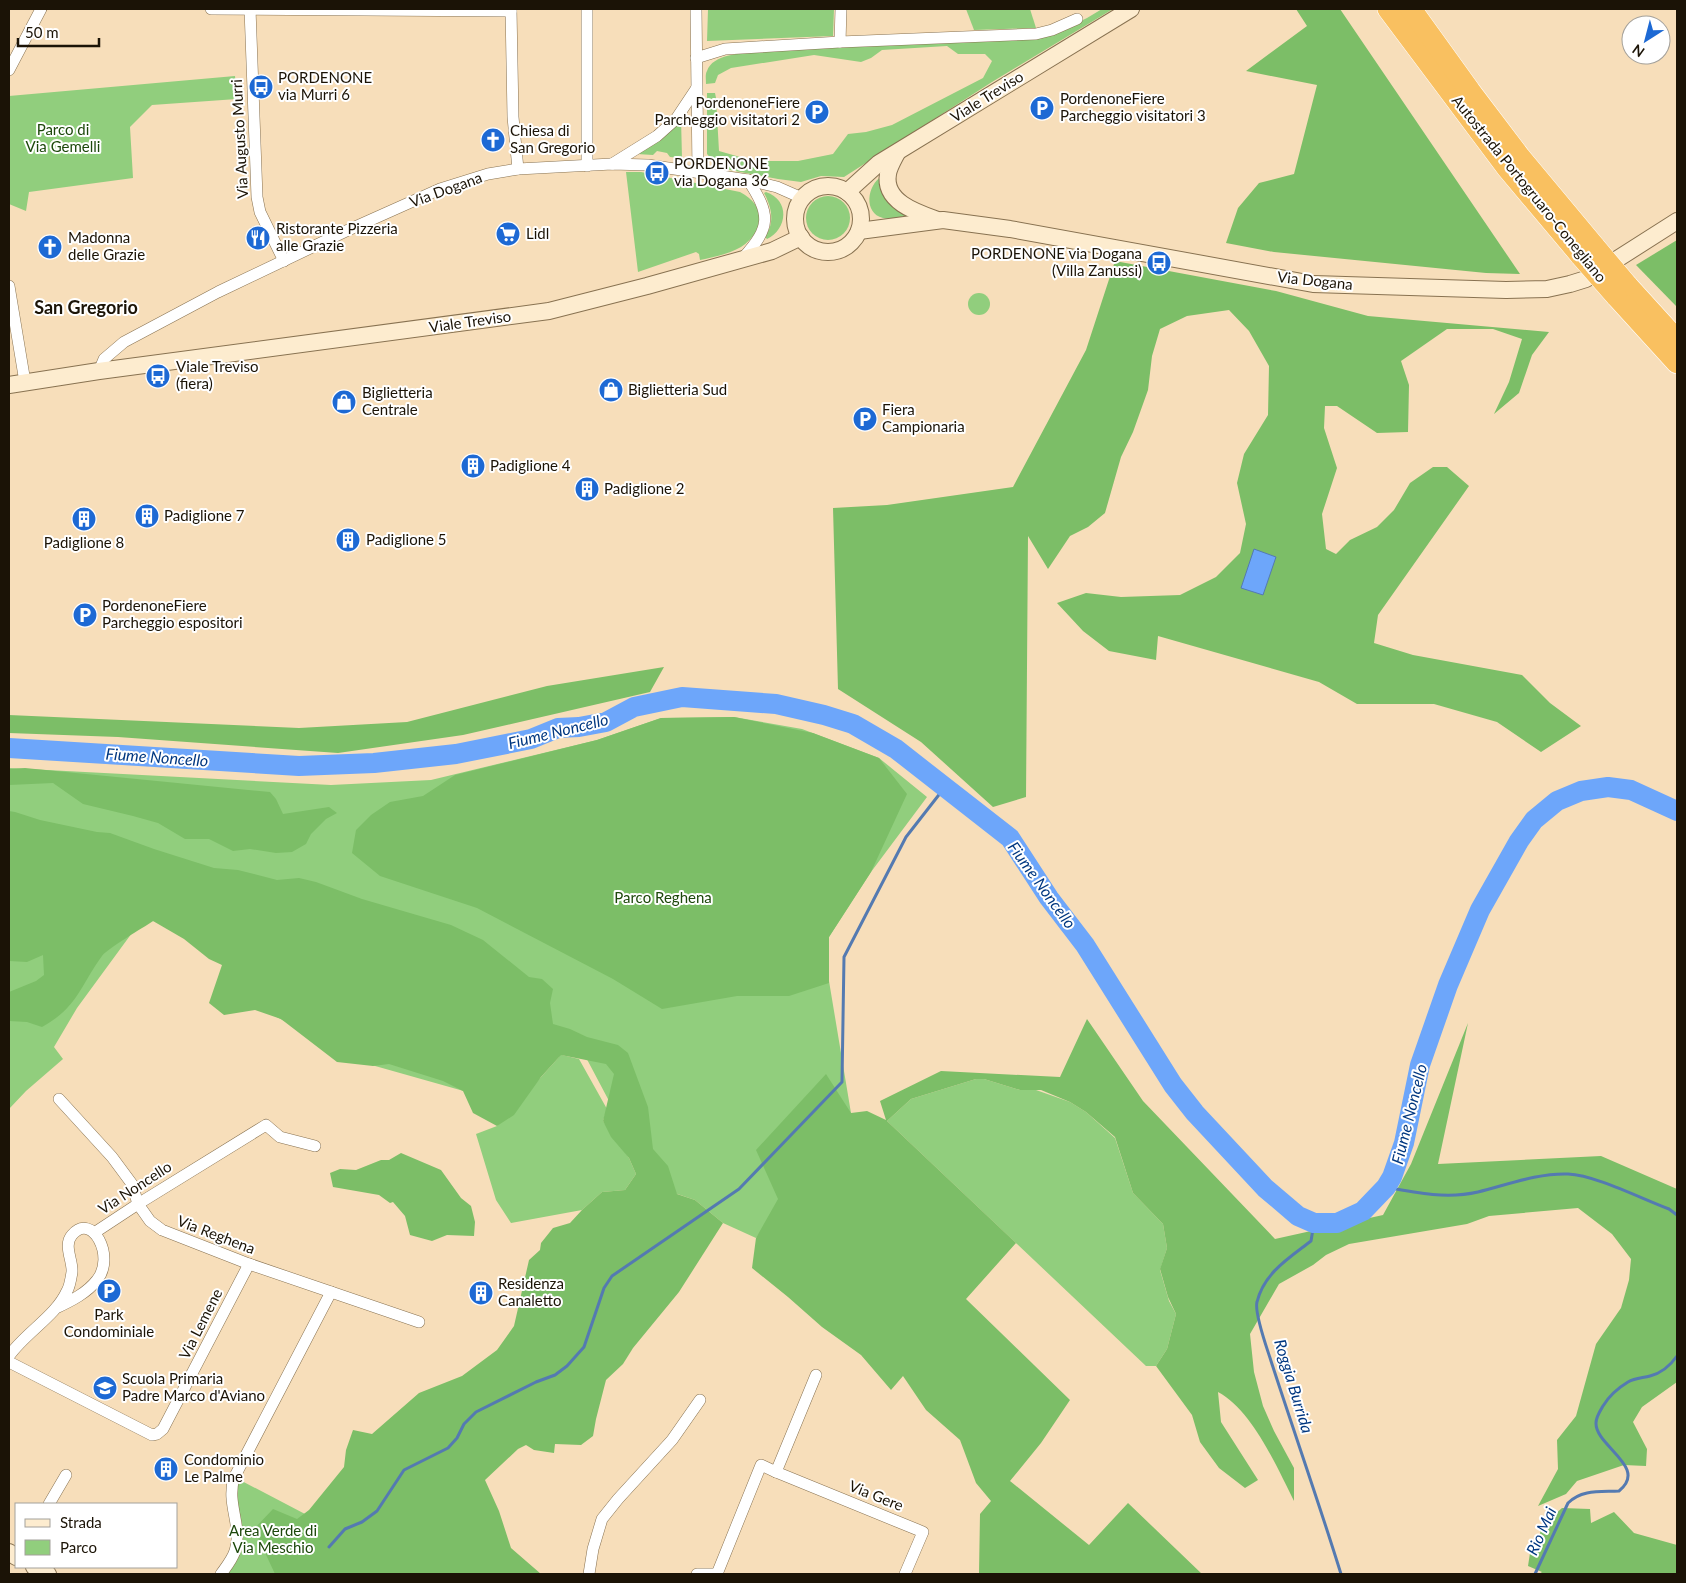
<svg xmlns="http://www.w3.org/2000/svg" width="1686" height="1583" font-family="Lato,sans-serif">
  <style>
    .green { fill: #91ce7d }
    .forest { fill: #7cbe67 }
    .water { fill: #6da6fa; stroke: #547ab1 }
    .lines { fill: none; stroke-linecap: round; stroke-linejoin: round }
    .stream { stroke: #547ab1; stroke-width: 3 }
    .river { stroke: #6da6fa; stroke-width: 20 }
    .street-casing { stroke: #887251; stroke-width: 12 }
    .secondary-casing { stroke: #887251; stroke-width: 18 }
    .highway-casing { stroke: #fff; stroke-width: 22 }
    .street { stroke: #fff; stroke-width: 11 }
    .secondary { stroke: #fdeccf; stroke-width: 16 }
    .highway { stroke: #f9c060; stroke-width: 21 }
    .highway-bridge-casing { stroke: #fff; stroke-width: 22; stroke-linecap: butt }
    .highway-bridge { stroke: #f9c060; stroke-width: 21 }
    .labels { text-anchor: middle; stroke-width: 4; stroke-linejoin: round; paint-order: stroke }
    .poi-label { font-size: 15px; fill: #1b1306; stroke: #fff; text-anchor: start }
    .street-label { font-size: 15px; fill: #1b1306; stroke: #fff }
    .park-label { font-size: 15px; fill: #1d480b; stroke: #fff }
    .water-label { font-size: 16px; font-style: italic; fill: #003780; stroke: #fff }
    .quarter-label { font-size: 18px; font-weight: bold; fill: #1b1306; stroke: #fff }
  </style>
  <rect width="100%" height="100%" fill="#f7deba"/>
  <g class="green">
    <path d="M 708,9 L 834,9 L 833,36 L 707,41 Z"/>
    <path d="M 966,9 L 1030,9 L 1036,28 L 974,30 Z"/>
    <path d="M 1102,9 L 1113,9 L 992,82 L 844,177 L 821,176 L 801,182 L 778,179 L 730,170 L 717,165 L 707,154 L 707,93 L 715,93 L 716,98 L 719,151 L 754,161 L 798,161 L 833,154 L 848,134 L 866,132 L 892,125 L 983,78 L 992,61 L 985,54 L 958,54 L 947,46 L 882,50 L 871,58 L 861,62 L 814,55 L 731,68 L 718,75 L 715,83 L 706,84 C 706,80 705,74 707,71 C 713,54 740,54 755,51 L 1058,32 L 1087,18 Z"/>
    <path d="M 235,76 L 237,99 L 152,105 L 130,127 L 133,178 L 29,192 L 26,211 L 9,204 L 9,96 Z"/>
    <path d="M 681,118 L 682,158 L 670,157 L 667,153 L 657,151 L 653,155 L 637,154 Z"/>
    <path d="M 626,172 L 641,172 L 740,192 C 767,206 765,231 741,247 C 729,254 714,257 700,260 L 699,254 L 696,252 L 638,272 Z"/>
    <path d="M 882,176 L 907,216 C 899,217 890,220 883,218 C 863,213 867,185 882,176 Z"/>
    <path d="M 766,192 C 790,200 788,229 767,239 L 765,237 C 775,223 772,208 764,193 Z"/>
    <circle cx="828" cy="218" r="22"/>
    <circle cx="979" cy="304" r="11"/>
    <path d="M 734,717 L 802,729 L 879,758 L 927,797 L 871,872 L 829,937 L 828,975 L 851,1113 L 756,1238 L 723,1223 L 695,1200 L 654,1186 L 581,1048 L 562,1055 L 579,1059 L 607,1109 L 603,1121 L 629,1158 L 636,1174 L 625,1190 L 602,1192 L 582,1210 L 511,1223 L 496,1200 L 476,1134 L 497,1126 L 560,1056 L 499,1101 L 361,1062 L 273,1015 L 227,969 L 170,920 L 140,922 L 77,1008 L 54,1047 L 63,1059 L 26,1091 L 9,1109 L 9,768 L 331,785 L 431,780 L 597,740 L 661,718 Z"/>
    <path d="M 976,1079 L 984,1079 L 1020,1090 L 1036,1090 L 1070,1102 L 1086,1112 L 1115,1138 L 1133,1193 L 1163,1224 L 1167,1248 L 1160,1270 L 1169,1301 L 1176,1314 L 1167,1349 L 1156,1366 L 1146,1366 L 887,1121 L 911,1099 Z"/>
    <path d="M 238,1479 L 305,1514 L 304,1574 L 227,1574 L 243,1549 L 243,1532 L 235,1491 Z"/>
  </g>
  <g class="forest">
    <path d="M 1296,9 L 1340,9 L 1520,274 L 1486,273 L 1274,252 L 1226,243 L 1238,208 L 1259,183 L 1294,174 L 1317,85 L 1246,71 L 1307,26 Z"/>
    <path d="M 1677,240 L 1677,307 L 1636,265 Z"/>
    <path d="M 1115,261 L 1276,291 L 1368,316 L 1549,332 L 1532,355 L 1519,393 L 1494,414 L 1509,382 L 1522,339 L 1493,329 L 1447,329 L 1401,361 L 1409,385 L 1408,432 L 1377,433 L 1337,406 L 1325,406 L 1324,428 L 1337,468 L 1322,514 L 1326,549 L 1336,554 L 1350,540 L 1377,527 L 1394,510 L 1410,483 L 1433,467 L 1447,467 L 1469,486 L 1378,615 L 1374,643 L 1413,655 L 1522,675 L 1550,703 L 1581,726 L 1541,752 L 1497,722 L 1434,704 L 1357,704 L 1319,682 L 1158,636 L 1156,660 L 1109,651 L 1083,631 L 1057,603 L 1086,593 L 1121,597 L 1180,595 L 1216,577 L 1240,553 L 1246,524 L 1237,483 L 1244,454 L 1268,415 L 1269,366 L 1249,331 L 1229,310 L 1187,316 L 1160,329 L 1152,356 L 1148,390 L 1133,432 L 1121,457 L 1105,513 L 1088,527 L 1070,536 L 1048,569 L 1028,536 L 1026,797 L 993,807 L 921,742 L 838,689 L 833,508 L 887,505 L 1013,487 L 1086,350 Z"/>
    <path d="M 664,667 L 650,692 L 463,735 L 338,753 L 118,737 L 9,733 L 9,715 L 299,728 L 407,722 L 547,686 Z"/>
    <path d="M 734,717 L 813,733 L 879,758 L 907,794 L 871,872 L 829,937 L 829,983 L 789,996 L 737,996 L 662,1009 L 613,979 L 477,908 L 380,876 L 352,853 L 356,830 L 371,815 L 390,802 L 423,796 L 455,775 L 597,740 L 661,718 Z"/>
    <path d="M 25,768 L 270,792 L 276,799 L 283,814 L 329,807 L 337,813 L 326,819 L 311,834 L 306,844 L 292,852 L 276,853 L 250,849 L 233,851 L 209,839 L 185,839 L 158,823 L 133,816 L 83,804 L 53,783 L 9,785 L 9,769 Z"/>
    <path d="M 9,811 L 15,812 L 40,820 L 97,832 L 110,833 L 154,849 L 214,868 L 238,870 L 277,880 L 299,878 L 316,882 L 362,899 L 451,925 L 483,940 L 529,977 L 542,979 L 553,989 L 550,1003 L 553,1024 L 570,1029 L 587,1037 L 618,1045 L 628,1053 L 648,1107 L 653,1149 L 668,1166 L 677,1194 L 695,1200 L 723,1223 L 679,1292 L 633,1348 L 623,1364 L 606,1380 L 596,1419 L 593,1436 L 581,1445 L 555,1444 L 554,1453 L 534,1450 L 526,1445 L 518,1449 L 485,1480 L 499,1511 L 511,1548 L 541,1574 L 275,1574 L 254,1529 L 273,1509 L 297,1519 L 309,1510 L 344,1467 L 346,1450 L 353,1430 L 372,1434 L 419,1393 L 462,1376 L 497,1350 L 514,1326 L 529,1260 L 540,1250 L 541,1243 L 553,1228 L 570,1223 L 582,1210 L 602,1192 L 625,1190 L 636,1174 L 629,1158 L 611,1137 L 603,1121 L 614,1074 L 606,1064 L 561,1055 L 541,1077 L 514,1115 L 497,1126 L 473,1113 L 463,1091 L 443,1081 L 389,1064 L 373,1066 L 337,1062 L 281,1019 L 255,1010 L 224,1015 L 209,1003 L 222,965 L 209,959 L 184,939 L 153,921 C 143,928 108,948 102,956 C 80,986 78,1007 42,1027 L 27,1022 L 9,1021 L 9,992 L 36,981 L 44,975 L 43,955 L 27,962 L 9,961 Z"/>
    <path d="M 1087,1019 L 1143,1101 L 1275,1239 L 1383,1215 L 1411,1164 L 1468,1023 L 1438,1164 L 1601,1156 L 1677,1189 L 1677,1382 L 1642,1407 L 1633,1422 L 1647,1449 L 1646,1466 L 1624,1465 L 1577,1481 L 1566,1494 L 1538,1506 L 1558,1469 L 1557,1440 L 1576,1416 L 1596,1344 L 1621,1308 L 1629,1280 L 1631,1259 L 1612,1234 L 1578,1208 L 1489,1216 L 1467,1224 L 1349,1244 L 1326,1255 L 1313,1265 L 1279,1284 L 1250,1334 L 1254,1372 L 1263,1406 L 1274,1431 L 1294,1468 L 1294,1501 C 1277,1467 1252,1410 1218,1392 L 1221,1422 L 1258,1480 L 1245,1488 L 1219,1468 L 1200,1442 L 1192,1415 L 1156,1366 L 1167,1349 L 1176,1314 L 1168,1297 L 1160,1269 L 1167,1248 L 1163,1224 L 1133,1193 L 1115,1137 L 1086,1112 L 1070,1102 L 1041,1090 L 1020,1090 L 984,1079 L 976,1079 L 911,1099 L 887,1121 L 1016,1243 L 966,1299 L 1070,1400 L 1041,1443 L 1010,1481 L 1089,1545 L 1128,1503 L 1202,1574 L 979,1574 L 980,1514 L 991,1501 L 976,1483 L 960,1440 L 926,1410 L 903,1376 L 891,1390 L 861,1355 L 822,1327 L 788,1297 L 752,1268 L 756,1238 L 778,1199 L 756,1150 L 826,1074 L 851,1113 L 867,1111 L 886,1120 L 880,1101 L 941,1071 L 1060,1077 Z"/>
    <path d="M 401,1153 L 441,1170 L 461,1198 L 471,1206 L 475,1222 L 474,1236 L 447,1235 L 432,1241 L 410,1235 L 405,1216 L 393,1202 L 390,1203 L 379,1195 L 333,1187 L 330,1173 L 340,1169 L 356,1170 L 381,1160 L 389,1160 Z"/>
    <path d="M 1562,1508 L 1590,1509 L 1591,1523 L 1614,1512 L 1634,1533 L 1677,1545 L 1677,1574 L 1539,1574 L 1542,1572 L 1528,1566 L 1530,1553 L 1540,1534 L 1541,1527 Z"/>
  </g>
  <path class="water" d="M 1254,549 L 1276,557 L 1263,595 L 1241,588 Z"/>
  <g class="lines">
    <g class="stream">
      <path d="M 1386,1187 C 1417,1193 1447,1199 1478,1192 C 1507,1185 1537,1173 1568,1174 C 1595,1175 1642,1199 1669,1209 L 1677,1215"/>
      <path d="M 1314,1223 L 1311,1241 C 1289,1258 1264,1273 1257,1302 C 1254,1313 1267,1348 1271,1361 C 1294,1432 1319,1503 1341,1574"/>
      <path d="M 329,1547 L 345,1529 L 362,1522 L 377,1511 L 404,1470 L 448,1448 L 457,1438 L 464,1424 L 476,1412 L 536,1382 L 555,1375 L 567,1366 L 584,1347 L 604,1288 L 612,1276 L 739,1189 L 842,1082 L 844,957 L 906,837 L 945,787"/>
      <path d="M 1535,1574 L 1568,1503 C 1582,1489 1601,1492 1619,1491 C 1649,1467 1595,1446 1596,1423 C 1596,1417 1600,1411 1603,1406 C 1609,1396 1618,1388 1628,1382 C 1635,1378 1643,1378 1650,1376 C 1662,1373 1670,1366 1677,1356"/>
    </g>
    <path class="river" d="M 9,748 L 299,766 L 374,763 L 456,754 L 531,739 L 558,728 L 579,727 L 606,722 L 634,707 L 682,697 L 776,704 L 824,715 L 853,724 L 896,749 L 1010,838 L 1049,898 L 1085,945 L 1173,1085 L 1195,1113 L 1265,1188 L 1298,1216 L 1314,1223 L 1337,1223 L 1363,1211 L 1386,1187 L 1392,1177 L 1404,1143 L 1420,1065 L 1448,985 L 1480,910 L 1519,841 L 1534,820 L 1557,801 L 1581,791 L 1608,787 L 1631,790 L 1677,811"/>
    <defs>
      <g id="street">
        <path d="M 211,9 L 511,11"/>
        <path d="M 250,9 L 257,197 L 260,212 L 284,261"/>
        <path d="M 511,9 L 513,117 L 518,169"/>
        <path d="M 696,9 L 698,172"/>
        <path d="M 840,42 L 841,9"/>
        <path d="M 696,58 L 725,49 L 840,42 L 1036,34 L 1052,30 L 1077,19"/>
        <path d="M 9,70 L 41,9"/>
        <path d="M 612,164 L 657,136 L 676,119 L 696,89"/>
        <path d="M 587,166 L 587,9"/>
        <path d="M 743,258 C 771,227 771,215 748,180"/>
        <path d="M 9,286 L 25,382"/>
        <path d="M 99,371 L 104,359 L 124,342 L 218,292 L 346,231 L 440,189 L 488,174 L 518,169 L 612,164 L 648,165 L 748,180 L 777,187 L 802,198"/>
        <path d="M 59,1099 L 112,1157 L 132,1184 L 138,1204 L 150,1221 L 162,1230 L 249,1264 L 419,1322"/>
        <path d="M 94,1233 L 138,1204 L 266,1125 L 280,1137 L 315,1146"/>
        <path d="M 9,1356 C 25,1333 56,1316 67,1291 C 70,1286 71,1278 72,1272 C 73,1261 63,1245 72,1235 C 92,1211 116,1257 97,1280 C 87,1293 71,1301 56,1308"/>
        <path d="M 9,1362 L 152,1435 L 157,1434 L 163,1429 L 249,1264"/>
        <path d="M 776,1472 L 923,1532 L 905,1574"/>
        <path d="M 49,1504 L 66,1475"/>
        <path d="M 221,1574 C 226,1567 232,1560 235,1551 C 243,1527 226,1504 234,1478 L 331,1292"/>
        <path d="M 589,1574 L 593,1549 L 602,1519 L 618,1499 L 672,1440 L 700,1400"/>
        <path d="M 697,1574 L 714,1574"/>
        <path d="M 717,1574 L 761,1465 L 776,1472 L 816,1375"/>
      </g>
      <g id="secondary">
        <path d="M 897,153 C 894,159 889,167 888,174 C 883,202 918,213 938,220"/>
        <circle cx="828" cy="219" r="33"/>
        <path d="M 847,192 L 879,163 L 1131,9"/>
        <path d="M 859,231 L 943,220 L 1010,229 L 1313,284 L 1506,290 L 1547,289 L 1570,284 L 1586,279 L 1677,221"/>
        <path d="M 9,385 L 99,371 L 549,311 L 647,286 L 772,251 L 801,237"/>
        <path d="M 9,1552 L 16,1557"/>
        <path d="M 34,1567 L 48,1574"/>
      </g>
      <g id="highway">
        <path d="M 1388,9 L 1507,168 L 1581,256"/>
        <path d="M 1411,9 L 1470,91 L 1520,157 L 1595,247"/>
        <path d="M 1627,285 L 1677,340"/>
        <path d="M 1616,296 L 1677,363"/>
      </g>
    </defs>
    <use href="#street" class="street-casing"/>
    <use href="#secondary" class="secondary-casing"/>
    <use href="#highway" class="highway-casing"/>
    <use href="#street" class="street"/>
    <use href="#secondary" class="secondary"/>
    <use href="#highway" class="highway"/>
    <defs>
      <g id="highway-bridge">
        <path d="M 1595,247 L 1627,285"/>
        <path d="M 1581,256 L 1616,296"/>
      </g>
    </defs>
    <use href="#highway-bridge" class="highway-bridge-casing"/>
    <use href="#highway-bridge" class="highway-bridge"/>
  </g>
  <defs>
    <symbol id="bus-disc" viewBox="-11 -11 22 22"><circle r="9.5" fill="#1d69d4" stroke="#fff"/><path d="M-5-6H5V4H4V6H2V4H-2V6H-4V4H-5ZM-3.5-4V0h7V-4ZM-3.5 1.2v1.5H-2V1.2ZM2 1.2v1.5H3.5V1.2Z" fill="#fff"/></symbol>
    <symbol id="parking-disc" viewBox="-11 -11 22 22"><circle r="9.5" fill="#1d69d4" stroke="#fff"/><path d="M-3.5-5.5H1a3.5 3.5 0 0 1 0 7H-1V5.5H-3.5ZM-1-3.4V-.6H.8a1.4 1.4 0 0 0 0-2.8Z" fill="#fff"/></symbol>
    <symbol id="church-disc" viewBox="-11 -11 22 22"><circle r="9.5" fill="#1d69d4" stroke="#fff"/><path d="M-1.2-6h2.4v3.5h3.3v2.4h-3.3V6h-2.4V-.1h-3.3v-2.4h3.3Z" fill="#fff"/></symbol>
    <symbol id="supermarket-disc" viewBox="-11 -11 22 22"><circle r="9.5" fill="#1d69d4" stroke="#fff"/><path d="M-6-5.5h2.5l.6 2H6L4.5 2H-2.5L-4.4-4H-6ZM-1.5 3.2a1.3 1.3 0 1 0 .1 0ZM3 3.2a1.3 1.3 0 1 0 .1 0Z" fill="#fff"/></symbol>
    <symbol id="restaurant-disc" viewBox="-11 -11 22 22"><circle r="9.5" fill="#1d69d4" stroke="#fff"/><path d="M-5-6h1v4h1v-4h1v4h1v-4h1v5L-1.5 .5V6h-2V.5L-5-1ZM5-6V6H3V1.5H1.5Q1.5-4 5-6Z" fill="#fff"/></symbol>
    <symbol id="shop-disc" viewBox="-11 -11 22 22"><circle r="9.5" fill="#1d69d4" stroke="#fff"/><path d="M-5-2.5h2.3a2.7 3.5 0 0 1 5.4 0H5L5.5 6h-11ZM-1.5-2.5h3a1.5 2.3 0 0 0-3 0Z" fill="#fff"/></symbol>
    <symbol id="building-disc" viewBox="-11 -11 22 22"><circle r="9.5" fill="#1d69d4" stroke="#fff"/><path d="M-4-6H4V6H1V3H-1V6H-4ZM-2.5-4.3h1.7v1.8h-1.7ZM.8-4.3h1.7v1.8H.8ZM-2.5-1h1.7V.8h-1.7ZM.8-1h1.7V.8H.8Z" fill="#fff"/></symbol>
    <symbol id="school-disc" viewBox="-11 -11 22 22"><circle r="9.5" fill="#1d69d4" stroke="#fff"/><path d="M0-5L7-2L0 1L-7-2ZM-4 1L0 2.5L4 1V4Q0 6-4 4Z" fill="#fff"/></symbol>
  </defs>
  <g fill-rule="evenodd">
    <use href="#bus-disc" x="247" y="73" width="28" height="28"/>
    <use href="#parking-disc" x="1028" y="94" width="28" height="28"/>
    <use href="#parking-disc" x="803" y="98" width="28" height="28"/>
    <use href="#church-disc" x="479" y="126" width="28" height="28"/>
    <use href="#bus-disc" x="643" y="159" width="28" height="28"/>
    <use href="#supermarket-disc" x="494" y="220" width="28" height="28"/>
    <use href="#restaurant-disc" x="244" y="224" width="28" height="28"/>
    <use href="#church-disc" x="36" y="233" width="28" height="28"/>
    <use href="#bus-disc" x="1145" y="249" width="28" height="28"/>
    <use href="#bus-disc" x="144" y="362" width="28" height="28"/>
    <use href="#shop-disc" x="597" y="376" width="28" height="28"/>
    <use href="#shop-disc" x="330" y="388" width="28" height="28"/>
    <use href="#parking-disc" x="851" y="405" width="28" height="28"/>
    <use href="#building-disc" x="459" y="452" width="28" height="28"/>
    <use href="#building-disc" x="573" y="475" width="28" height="28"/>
    <use href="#building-disc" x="133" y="502" width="28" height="28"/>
    <use href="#building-disc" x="70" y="505" width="28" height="28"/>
    <use href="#building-disc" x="334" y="526" width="28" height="28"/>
    <use href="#parking-disc" x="71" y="601" width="28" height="28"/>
    <use href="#parking-disc" x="95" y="1277" width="28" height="28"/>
    <use href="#building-disc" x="467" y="1279" width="28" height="28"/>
    <use href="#school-disc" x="91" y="1374" width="28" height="28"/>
    <use href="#building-disc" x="152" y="1455" width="28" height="28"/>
  </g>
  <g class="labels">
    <g class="poi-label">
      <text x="278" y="83">PORDENONE<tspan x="278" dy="17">via Murri 6</tspan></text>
      <text x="1060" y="104">PordenoneFiere<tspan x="1060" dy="17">Parcheggio visitatori 3</tspan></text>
      <text x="800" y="108" text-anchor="end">PordenoneFiere<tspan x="800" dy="17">Parcheggio visitatori 2</tspan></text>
      <text x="510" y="136">Chiesa di<tspan x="510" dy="17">San Gregorio</tspan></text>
      <text x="674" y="169">PORDENONE<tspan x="674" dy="17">via Dogana 36</tspan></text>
      <text x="276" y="234">Ristorante Pizzeria<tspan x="276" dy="17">alle Grazie</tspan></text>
      <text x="526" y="239">Lidl</text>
      <text x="68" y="243">Madonna<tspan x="68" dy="17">delle Grazie</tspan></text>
      <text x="1142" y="259" text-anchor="end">PORDENONE via Dogana<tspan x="1142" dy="17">(Villa Zanussi)</tspan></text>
      <text x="176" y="372">Viale Treviso<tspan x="176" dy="17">(fiera)</tspan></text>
      <text x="628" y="395">Biglietteria Sud</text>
      <text x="362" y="398">Biglietteria<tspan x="362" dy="17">Centrale</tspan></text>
      <text x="882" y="415">Fiera<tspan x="882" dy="17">Campionaria</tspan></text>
      <text x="490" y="471">Padiglione 4</text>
      <text x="604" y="494">Padiglione 2</text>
      <text x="164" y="521">Padiglione 7</text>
      <text x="366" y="545">Padiglione 5</text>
      <text x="84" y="548" text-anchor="middle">Padiglione 8</text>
      <text x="102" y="611">PordenoneFiere<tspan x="102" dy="17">Parcheggio espositori</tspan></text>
      <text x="498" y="1289">Residenza<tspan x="498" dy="17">Canaletto</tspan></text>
      <text x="109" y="1320" text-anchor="middle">Park<tspan x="109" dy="17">Condominiale</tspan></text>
      <text x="122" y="1384">Scuola Primaria<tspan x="122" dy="17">Padre Marco d'Aviano</tspan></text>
      <text x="184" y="1465">Condominio<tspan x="184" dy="17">Le Palme</tspan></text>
    </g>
    <g class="street-label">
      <text transform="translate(987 97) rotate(-32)" y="5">Viale Treviso</text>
      <text transform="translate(240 139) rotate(-93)" y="5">Via Augusto Murri</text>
      <text transform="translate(1529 189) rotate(51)" y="5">Autostrada Portogruaro-Conegliano</text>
      <text transform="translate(446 190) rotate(-20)" y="5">Via Dogana</text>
      <text transform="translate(1315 281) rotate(6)" y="5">Via Dogana</text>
      <text transform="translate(470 322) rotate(-8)" y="5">Viale Treviso</text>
      <text transform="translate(135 1188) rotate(-33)" y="5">Via Noncello</text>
      <text transform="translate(216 1235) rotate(21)" y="5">Via Reghena</text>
      <text transform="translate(201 1324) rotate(-63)" y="5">Via Lemene</text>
      <text transform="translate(876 1496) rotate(22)" y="5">Via Gere</text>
    </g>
    <g class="park-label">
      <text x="63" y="135">Parco di<tspan x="63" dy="17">Via Gemelli</tspan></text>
      <text x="663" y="903">Parco Reghena</text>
      <text x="273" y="1536">Area Verde di<tspan x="273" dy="17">Via Meschio</tspan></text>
    </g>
    <g class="water-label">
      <text transform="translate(558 731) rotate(-14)" y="6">Fiume Noncello</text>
      <text transform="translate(157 757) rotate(4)" y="6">Fiume Noncello</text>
      <text transform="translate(1042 885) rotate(54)" y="6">Fiume Noncello</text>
      <text transform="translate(1409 1114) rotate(-76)" y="6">Fiume Noncello</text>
      <text transform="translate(1294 1386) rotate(73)" y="6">Roggia Burrida</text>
      <text transform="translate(1541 1531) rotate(-66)" y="6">Rio Mai</text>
    </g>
    <g class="quarter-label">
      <text x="86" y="314">San Gregorio</text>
    </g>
  </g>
  <rect width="1686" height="1583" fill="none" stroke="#1b1306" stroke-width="20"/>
  <rect x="15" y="1503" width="162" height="65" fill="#ffffff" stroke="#a4a19b"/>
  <rect x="25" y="1519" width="25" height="8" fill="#fdeccf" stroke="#a4a19b"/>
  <text x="60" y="1528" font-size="15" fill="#1b1306">Strada</text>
  <rect x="25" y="1540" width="25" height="15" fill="#91ce7d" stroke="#a4a19b"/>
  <text x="60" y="1553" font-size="15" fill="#1b1306">Parco</text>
  <g transform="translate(1646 40) rotate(216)"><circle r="24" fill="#ffffff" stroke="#a4a19b"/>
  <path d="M0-4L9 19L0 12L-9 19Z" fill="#1d69d4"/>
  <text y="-8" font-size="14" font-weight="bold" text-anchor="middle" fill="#1b1306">N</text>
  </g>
  <path d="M18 38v8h81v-8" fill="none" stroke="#1b1306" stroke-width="2.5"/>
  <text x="25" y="38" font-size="15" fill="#1b1306" stroke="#ffffff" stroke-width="4" paint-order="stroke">50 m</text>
</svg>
